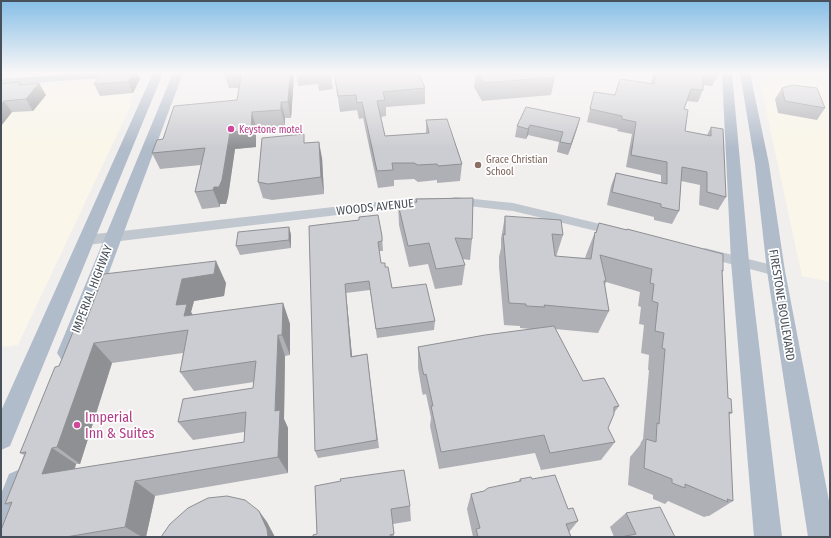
<svg xmlns="http://www.w3.org/2000/svg" width="831" height="538" font-family="'Fira Sans Condensed',sans-serif">
  <style>
    .commercial { fill: #faf6e9 }
    .lines { fill: none; stroke-linecap: round; stroke-linejoin: round }
    .minor { fill: #c0c7cf; fill-rule: evenodd }
    .major { fill: #b1bcca; fill-rule: evenodd }
    .wall { fill: #afb0b5; fill-rule: evenodd }
    .shaded-wall { fill: #8f9093 }
    .building { fill: #cccdd2; stroke: #8f9093; fill-rule: evenodd }
    .hotel-dot { fill: #d1479c; stroke: #fff; stroke-width: 1.5 }
    .education-dot { fill: #8d6e63; stroke: #fff; stroke-width: 1.5 }
    .labels { text-anchor: middle; stroke-width: 3.5; stroke-linejoin: round; paint-order: stroke }
    .far-hotel-label { font-size: 10px; fill: #b23c85; stroke: #fff; text-anchor: start }
    .far-education-label { font-size: 10px; fill: #785e54; stroke: #fff; text-anchor: start }
    .street-label { font-size: 12px; fill: #485059; stroke: #fff }
    .near-hotel-label { font-size: 14px; fill: #b23c85; stroke: #fff; text-anchor: start }
  </style>
  <rect width="100%" height="100%" fill="#f1eeee"/>
  <g class="commercial">
    <path d="M 758,73 L 830,73 L 830,282 L 802,276 Z"/>
    <path d="M 135,78 L 141,81 L 130,102 L 132,103 L 18,345 L 1,347 L 1,88 Z"/>
  </g>
  <g class="lines">
    <g class="minor">
      <path d="M 455,197 L 513,203 L 617,228 L 622,229 L 623,232 L 622,235 L 617,236 L 513,211 L 451,204 L 449,201 L 451,198 Z"/>
      <path d="M 434,198 L 440,202 L 438,205 L 404,207 L 87,245 L 82,243 L 80,240 L 82,237 L 87,235 L 404,199 Z"/>
      <path d="M 705,248 L 776,266 L 781,267 L 783,271 L 781,275 L 776,276 L 700,256 L 698,253 L 700,250 Z"/>
    </g>
    <g class="major">
      <path d="M 89,73 L 136,73 L 131,76 L 1,85 L 1,79 Z"/>
      <path d="M 153,73 L 163,73 L 10,446 L 1,450 L 1,411 Z"/>
      <path d="M 173,73 L 183,73 L 79,353 L 75,359 L 68,362 L 61,359 L 57,353 Z"/>
      <path d="M 722,73 L 732,73 L 749,261 L 782,537 L 754,537 L 731,261 Z"/>
      <path d="M 740,73 L 750,73 L 769,164 L 785,271 L 830,506 L 830,537 L 808,537 L 767,271 L 755,164 Z"/>
      <path d="M 18,470 L 27,474 L 31,483 L 11,537 L 1,537 L 1,494 L 9,474 Z"/>
    </g>
  </g>
  <g class="wall">
    <path d="M 224,73 L 294,73 L 294,76 L 291,118 L 285,118 L 285,126 L 256,128 L 256,147 L 235,149 L 228,197 L 226,204 L 220,204 L 220,207 L 202,209 L 195,192 L 201,165 L 160,169 L 152,153 L 163,139 L 237,100 L 239,88 L 229,88 Z"/>
    <path d="M 296,73 L 331,73 L 333,89 L 319,91 L 318,84 L 298,86 Z"/>
    <path d="M 334,73 L 430,73 L 419,73 L 425,88 L 425,104 L 386,107 L 386,116 L 381,117 L 385,136 L 426,133 L 426,120 L 462,164 L 460,181 L 437,183 L 437,180 L 418,182 L 414,179 L 394,180 L 394,186 L 378,188 L 363,118 L 359,119 L 357,110 L 340,112 Z"/>
    <path d="M 476,73 L 567,73 L 553,74 L 555,77 L 551,95 L 482,101 L 474,87 Z"/>
    <path d="M 653,73 L 718,73 L 718,75 L 712,86 L 703,85 L 703,90 L 698,102 L 687,101 L 684,109 L 685,131 L 707,135 L 711,127 L 726,197 L 718,210 L 699,205 L 700,185 L 681,181 L 679,211 L 672,224 L 654,220 L 654,217 L 607,205 L 611,186 L 616,173 L 661,183 L 661,175 L 626,167 L 632,134 L 617,131 L 618,129 L 587,122 L 594,92 L 615,95 L 620,79 L 651,84 Z"/>
    <path d="M 140,79 L 133,93 L 100,96 L 94,84 Z"/>
    <path d="M 20,82 L 22,84 L 46,95 L 33,111 L 12,112 L 1,126 L 1,84 Z"/>
    <path d="M 782,88 L 825,108 L 817,120 L 778,113 L 775,99 Z"/>
    <path d="M 580,118 L 568,155 L 557,152 L 559,142 L 528,135 L 526,139 L 515,137 L 517,126 Z"/>
    <path d="M 306,143 L 322,158 L 324,194 L 272,200 L 263,198 L 258,182 Z"/>
    <path d="M 416,199 L 472,239 L 470,260 L 462,259 L 465,265 L 462,285 L 435,289 L 428,264 L 409,267 L 399,225 L 398,204 L 416,202 Z"/>
    <path d="M 505,216 L 563,235 L 556,257 L 585,258 L 586,255 L 595,232 L 596,232 L 599,223 L 627,230 L 627,229 L 723,271 L 722,273 L 728,398 L 732,413 L 729,415 L 733,501 L 709,516 L 707,516 L 704,517 L 668,501 L 665,504 L 653,499 L 653,495 L 628,485 L 630,457 L 640,445 L 641,442 L 643,439 L 649,370 L 648,370 L 649,355 L 641,353 L 644,325 L 639,324 L 641,307 L 638,306 L 640,292 L 606,282 L 605,285 L 609,311 L 598,333 L 555,329 L 583,381 L 619,406 L 614,413 L 608,428 L 615,442 L 601,460 L 541,470 L 535,453 L 439,469 L 430,426 L 431,418 L 426,394 L 423,395 L 422,392 L 418,368 L 418,347 L 531,329 L 520,328 L 520,326 L 504,325 L 499,267 L 499,257 L 501,248 L 501,239 Z"/>
    <path d="M 309,226 L 382,236 L 383,251 L 379,251 L 381,263 L 385,267 L 392,288 L 435,321 L 434,330 L 377,338 L 370,290 L 346,293 L 352,356 L 367,354 L 379,448 L 318,458 L 315,451 Z"/>
    <path d="M 289,227 L 291,235 L 291,248 L 240,255 L 236,246 Z"/>
    <path d="M 226,283 L 224,296 L 194,301 L 191,312 L 193,315 L 283,303 L 290,324 L 290,355 L 285,356 L 284,419 L 288,428 L 288,473 L 155,496 L 146,537 L 1,537 L 10,506 L 5,504 L 24,455 L 20,453 L 59,366 L 83,329 ZM 183,353 L 180,372 L 194,391 L 254,382 L 253,388 L 178,422 L 193,440 L 244,432 L 244,442 L 75,469 L 76,464 L 80,464 L 112,363 Z"/>
    <path d="M 520,479 L 532,479 L 568,509 L 578,521 L 569,532 L 571,537 L 473,537 L 467,509 L 471,494 L 484,491 L 518,482 Z"/>
    <path d="M 315,486 L 410,506 L 411,521 L 393,524 L 394,537 L 313,537 L 317,534 Z"/>
    <path d="M 626,513 L 675,537 L 614,537 L 610,527 Z"/>
  </g>
  <g class="shaded-wall">
    <path d="M 133,73 L 137,73 L 140,79 L 133,93 L 128,82 Z"/>
    <path d="M 290,73 L 294,73 L 294,76 L 291,118 L 288,102 Z"/>
    <path d="M 39,83 L 46,95 L 33,111 L 26,99 Z"/>
    <path d="M 4,101 L 12,112 L 1,126 L 1,104 Z"/>
    <path d="M 281,102 L 285,118 L 285,126 L 281,110 Z"/>
    <path d="M 252,112 L 256,128 L 256,147 L 235,149 L 228,197 L 226,204 L 220,204 L 220,207 L 213,190 L 230,132 Z"/>
    <path d="M 580,118 L 577,129 L 568,155 L 571,144 Z"/>
    <path d="M 530,125 L 528,135 L 526,139 L 528,129 Z"/>
    <path d="M 319,142 L 322,158 L 324,194 L 321,177 Z"/>
    <path d="M 289,227 L 291,235 L 291,248 L 289,240 Z"/>
    <path d="M 216,261 L 226,283 L 224,296 L 194,301 L 191,312 L 199,325 L 197,337 L 176,305 L 182,279 Z"/>
    <path d="M 345,284 L 346,293 L 353,366 L 351,357 Z"/>
    <path d="M 283,303 L 290,324 L 290,355 L 282,335 Z"/>
    <path d="M 278,335 L 285,356 L 284,419 L 288,428 L 288,473 L 278,457 L 275,411 Z"/>
    <path d="M 94,343 L 112,363 L 80,464 L 57,447 Z"/>
    <path d="M 52,448 L 76,464 L 68,490 L 42,474 Z"/>
    <path d="M 135,481 L 155,496 L 146,537 L 142,537 L 125,527 Z"/>
    <path d="M 259,511 L 267,522 L 275,537 L 268,537 Z"/>
  </g>
  <g class="building">
    <path d="M 102,73 L 133,73 L 128,82 L 94,84 Z"/>
    <path d="M 237,73 L 290,73 L 288,102 L 281,102 L 281,110 L 252,112 L 251,130 L 230,132 L 222,180 L 219,187 L 214,187 L 213,190 L 195,192 L 205,148 L 152,153 L 157,140 L 163,139 L 174,106 L 237,100 L 241,76 L 236,77 Z"/>
    <path d="M 334,73 L 418,73 L 425,88 L 383,92 L 385,100 L 377,101 L 385,136 L 429,133 L 426,120 L 447,119 L 462,164 L 438,166 L 437,164 L 418,165 L 414,163 L 392,163 L 393,170 L 377,171 L 362,102 L 357,103 L 356,95 L 338,96 Z"/>
    <path d="M 478,73 L 552,73 L 555,77 L 484,83 Z"/>
    <path d="M 656,73 L 703,73 L 703,90 L 691,89 L 684,109 L 688,110 L 685,131 L 711,136 L 711,127 L 723,129 L 726,197 L 707,192 L 707,172 L 682,167 L 679,211 L 661,207 L 661,204 L 612,192 L 616,173 L 667,184 L 667,162 L 631,155 L 636,122 L 622,119 L 622,116 L 590,109 L 594,92 L 615,95 L 620,79 L 654,84 Z"/>
    <path d="M 704,73 L 718,73 L 718,75 Z"/>
    <path d="M 20,82 L 18,85 L 39,83 L 26,99 L 4,101 L 1,104 L 1,84 Z"/>
    <path d="M 792,85 L 817,88 L 825,108 L 785,101 L 782,88 Z"/>
    <path d="M 526,107 L 580,118 L 571,144 L 560,142 L 563,132 L 530,125 L 528,129 L 517,126 Z"/>
    <path d="M 304,134 L 304,143 L 319,142 L 321,177 L 268,184 L 258,182 L 262,138 Z"/>
    <path d="M 473,198 L 472,239 L 455,238 L 465,265 L 436,269 L 429,243 L 408,246 L 398,204 L 417,202 L 416,199 Z"/>
    <path d="M 378,215 L 382,236 L 382,241 L 378,242 L 381,263 L 385,263 L 385,267 L 388,267 L 392,288 L 426,284 L 435,321 L 376,329 L 369,281 L 345,284 L 351,357 L 367,354 L 377,440 L 315,451 L 309,226 L 359,220 L 359,217 Z"/>
    <path d="M 505,216 L 561,220 L 563,235 L 552,234 L 555,256 L 591,259 L 595,232 L 596,233 L 599,223 L 627,230 L 627,229 L 723,254 L 723,271 L 722,270 L 728,398 L 731,399 L 732,413 L 729,412 L 733,501 L 727,499 L 728,502 L 685,484 L 685,488 L 672,483 L 672,479 L 644,468 L 646,439 L 656,442 L 657,423 L 659,424 L 665,349 L 662,348 L 664,333 L 655,331 L 658,303 L 652,301 L 654,284 L 650,283 L 652,269 L 600,255 L 606,281 L 604,281 L 609,311 L 544,305 L 545,307 L 526,306 L 526,304 L 509,303 L 504,244 L 503,234 L 505,235 Z"/>
    <path d="M 289,227 L 289,240 L 236,246 L 238,232 Z"/>
    <path d="M 216,261 L 214,274 L 182,279 L 176,305 L 187,304 L 184,316 L 283,303 L 282,335 L 278,335 L 275,411 L 280,410 L 278,457 L 135,481 L 125,527 L 66,537 L 1,537 L 1,530 L 12,502 L 5,504 L 26,452 L 20,453 L 55,367 L 59,366 L 73,332 L 83,329 L 104,274 ZM 188,330 L 180,372 L 256,361 L 253,388 L 183,399 L 178,422 L 246,412 L 244,442 L 42,474 L 52,448 L 57,447 L 94,343 Z"/>
    <path d="M 554,326 L 583,381 L 604,378 L 619,406 L 614,407 L 614,414 L 608,428 L 615,442 L 550,453 L 544,435 L 441,452 L 431,406 L 433,406 L 426,374 L 424,375 L 423,372 L 418,347 L 485,335 Z"/>
    <path d="M 404,470 L 410,506 L 391,509 L 394,534 L 390,535 L 391,537 L 313,537 L 313,535 L 317,534 L 315,486 L 341,481 L 340,479 Z"/>
    <path d="M 555,475 L 568,509 L 573,508 L 578,521 L 566,524 L 571,537 L 478,537 L 476,529 L 480,528 L 471,494 L 484,491 L 488,488 L 521,481 L 520,479 L 531,477 L 532,479 Z"/>
    <path d="M 227,496 L 245,500 L 259,511 L 267,529 L 268,537 L 161,537 L 170,524 L 188,508 L 208,498 Z"/>
    <path d="M 660,507 L 675,537 L 621,537 L 636,534 L 626,513 Z"/>
  </g>
  <linearGradient id="sky" x2="0" y2="1"><stop stop-color="#86bee6"/><stop offset="0.49" stop-color="#f9f7f7"/><stop offset="1" stop-color="#f9f7f7" stop-opacity="0"/></linearGradient>
  <rect width="831" height="148" fill="url(#sky)"/>
  <g class="hotel-dot">
    <circle cx="231" cy="129" r="4"/>
    <circle cx="77" cy="425" r="4"/>
  </g>
  <circle class="education-dot" cx="478" cy="165" r="4"/>
  <g class="labels">
    <g class="far-hotel-label">
      <text x="239" y="133">Keystone motel</text>
    </g>
    <g class="far-education-label">
      <text x="486" y="163">Grace Christian<tspan x="486" dy="12">School</tspan></text>
    </g>
    <g class="street-label">
      <text transform="translate(375 207) rotate(-6)" y="4">WOODS AVENUE</text>
      <text transform="translate(92 289) rotate(-69)" y="4">IMPERIAL HIGHWAY</text>
      <text transform="translate(782 305) rotate(81)" y="4">FIRESTONE BOULEVARD</text>
    </g>
    <g class="near-hotel-label">
      <text x="85" y="422">Imperial<tspan x="85" dy="16">Inn &amp; Suites</tspan></text>
    </g>
  </g>
  <rect width="831" height="538" fill="none" stroke="#485059" stroke-width="4"/>
</svg>
